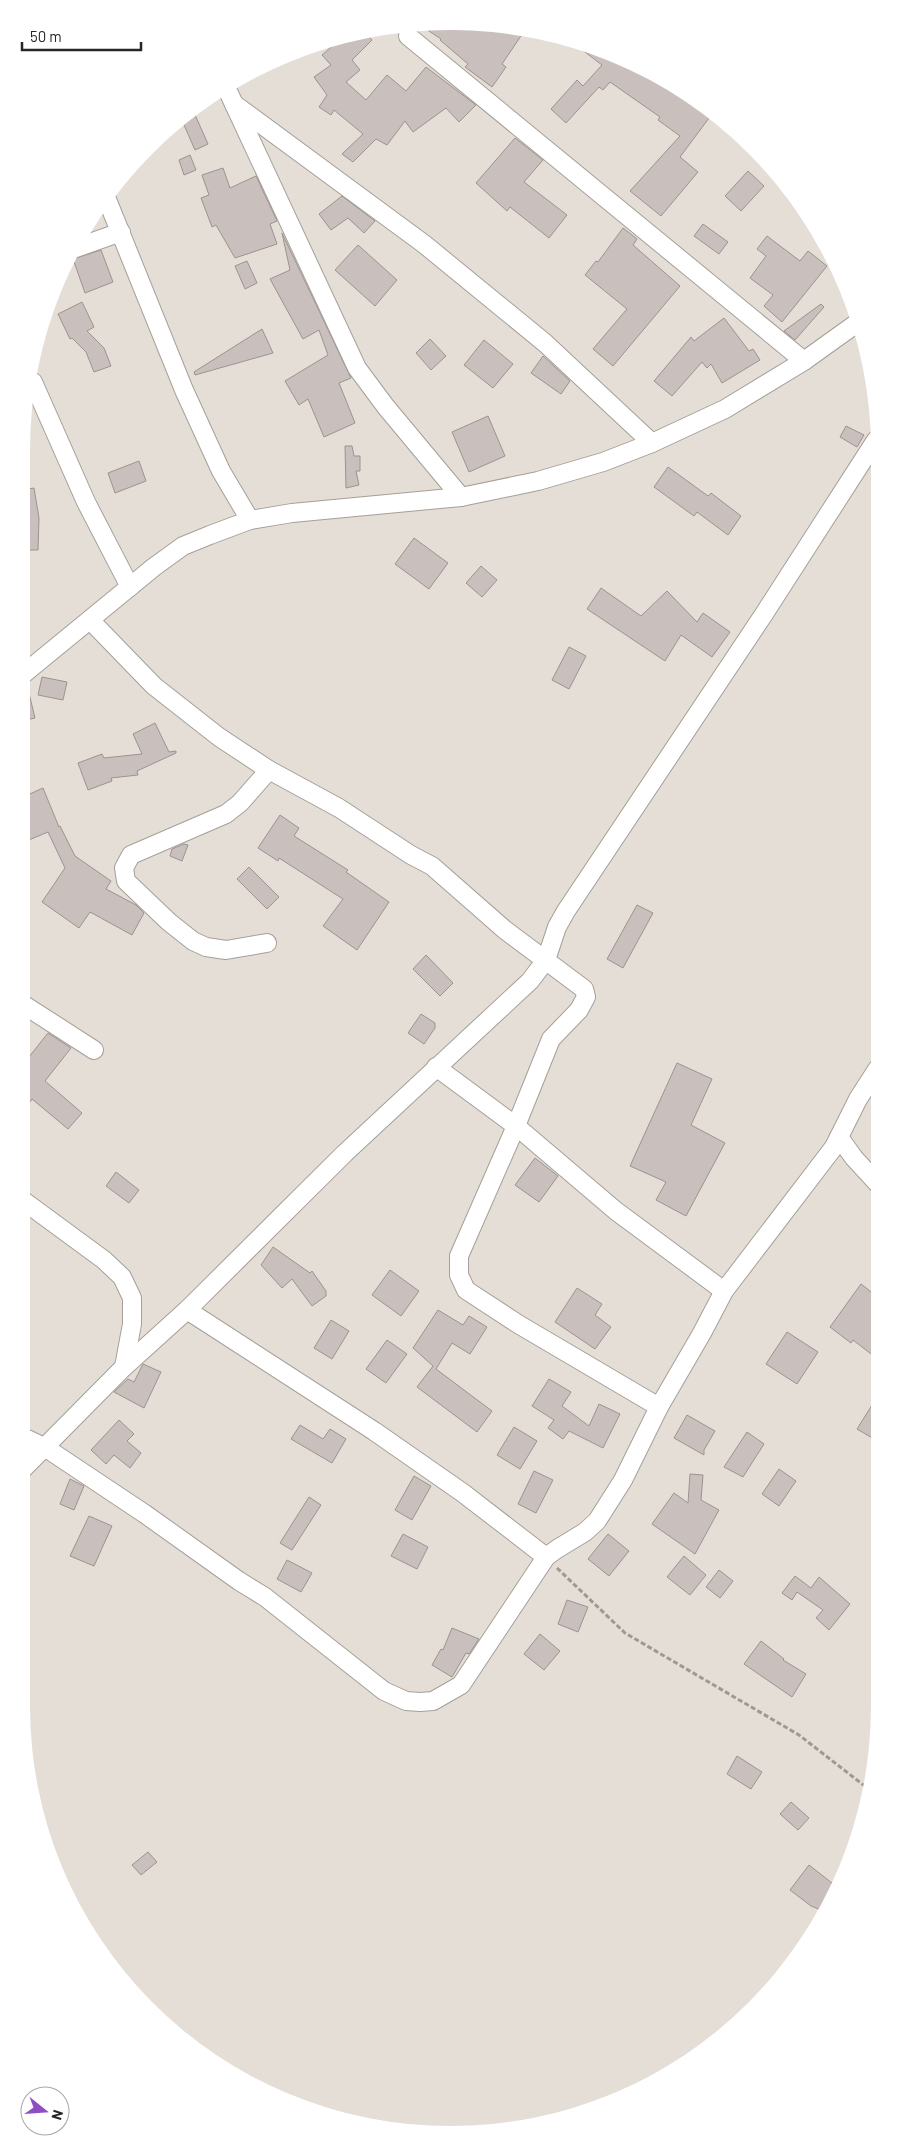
<svg xmlns="http://www.w3.org/2000/svg" width="901" height="2156" font-family="Barlow,sans-serif">
  <style>
    .building { fill: #c9bfbc; stroke: #9c938f }
    .lines { fill: none; stroke-linecap: round; stroke-linejoin: round }
    .street-casing { stroke: #a59f98; stroke-width: 20 }
    .path { stroke: #9e9993; stroke-width: 3; stroke-dasharray: 5 2.5; stroke-linecap: butt }
    .street { stroke: #fff; stroke-width: 18 }
  </style>
  <rect width="100%" height="100%" fill="#e5ded7"/>
  <g class="building">
    <path d="M 423,22 L 507,25 L 514,27 L 523,33 L 502,64 L 506,67 L 492,87 L 465,67 L 468,64 L 440,40 L 441,39 L 417,23 Z"/>
    <path d="M 364,32 L 372,40 L 352,60 L 360,70 L 346,82 L 366,100 L 387,75 L 406,91 L 426,67 L 476,105 L 459,122 L 446,108 L 413,132 L 405,121 L 387,145 L 376,139 L 353,162 L 342,154 L 363,134 L 334,110 L 331,115 L 319,107 L 327,95 L 314,77 L 331,65 L 322,55 L 345,35 Z"/>
    <path d="M 580,42 L 589,44 L 689,98 L 712,114 L 680,157 L 698,172 L 661,216 L 630,191 L 680,136 L 658,120 L 660,117 L 610,82 L 603,90 L 599,87 L 566,123 L 551,109 L 577,80 L 583,86 L 602,65 L 577,46 Z"/>
    <path d="M 192,108 L 208,144 L 195,150 L 181,118 Z"/>
    <path d="M 515,138 L 543,160 L 524,182 L 567,215 L 549,238 L 510,207 L 507,211 L 476,183 Z"/>
    <path d="M 190,155 L 196,170 L 184,175 L 179,160 Z"/>
    <path d="M 223,168 L 230,188 L 256,176 L 277,221 L 270,224 L 277,244 L 235,258 L 216,225 L 212,227 L 201,198 L 209,195 L 202,175 Z"/>
    <path d="M 748,171 L 764,186 L 741,211 L 725,196 Z"/>
    <path d="M 342,196 L 375,221 L 364,233 L 348,218 L 331,230 L 319,214 Z"/>
    <path d="M 703,224 L 728,242 L 719,254 L 694,236 Z"/>
    <path d="M 623,228 L 637,239 L 633,245 L 680,286 L 613,366 L 593,349 L 627,309 L 585,275 L 596,261 L 598,262 Z"/>
    <path d="M 282,233 L 351,378 L 339,383 L 355,423 L 324,437 L 308,399 L 299,405 L 285,381 L 328,355 L 319,330 L 303,339 L 270,279 L 290,270 Z"/>
    <path d="M 767,236 L 800,261 L 808,251 L 827,266 L 782,322 L 764,306 L 773,295 L 750,278 L 766,256 L 757,249 Z"/>
    <path d="M 358,245 L 397,280 L 375,306 L 335,270 Z"/>
    <path d="M 101,250 L 113,282 L 85,293 L 73,259 Z"/>
    <path d="M 247,261 L 257,283 L 245,289 L 235,266 Z"/>
    <path d="M 82,302 L 94,327 L 87,331 L 104,348 L 111,366 L 94,372 L 86,352 L 72,338 L 70,339 L 58,314 Z"/>
    <path d="M 821,304 L 824,307 L 795,340 L 784,331 Z"/>
    <path d="M 724,318 L 749,351 L 753,349 L 760,360 L 722,383 L 711,364 L 707,368 L 702,362 L 672,396 L 654,381 L 691,337 L 694,341 Z"/>
    <path d="M 262,329 L 273,353 L 195,375 L 194,372 Z"/>
    <path d="M 430,339 L 446,356 L 431,370 L 416,353 Z"/>
    <path d="M 484,340 L 513,364 L 493,388 L 464,365 Z"/>
    <path d="M 543,356 L 570,381 L 561,394 L 531,373 Z"/>
    <path d="M 488,416 L 505,456 L 469,472 L 452,432 Z"/>
    <path d="M 846,426 L 864,435 L 857,447 L 840,437 Z"/>
    <path d="M 345,446 L 352,446 L 354,456 L 360,456 L 360,471 L 356,471 L 359,485 L 346,488 Z"/>
    <path d="M 139,461 L 146,481 L 115,493 L 108,473 Z"/>
    <path d="M 668,467 L 708,496 L 711,493 L 741,516 L 728,535 L 697,512 L 694,516 L 654,487 Z"/>
    <path d="M 34,488 L 39,518 L 38,550 L 21,550 L 21,490 Z"/>
    <path d="M 414,538 L 448,563 L 429,589 L 395,564 Z"/>
    <path d="M 481,566 L 497,580 L 482,597 L 466,583 Z"/>
    <path d="M 601,588 L 641,616 L 667,591 L 697,622 L 703,613 L 730,632 L 712,657 L 681,635 L 665,661 L 587,609 Z"/>
    <path d="M 569,647 L 586,656 L 569,689 L 552,680 Z"/>
    <path d="M 42,677 L 67,682 L 63,700 L 38,695 Z"/>
    <path d="M 27,685 L 35,718 L 21,721 L 21,686 Z"/>
    <path d="M 155,723 L 169,752 L 176,751 L 176,753 L 137,771 L 138,775 L 111,778 L 112,781 L 88,790 L 78,763 L 102,754 L 104,758 L 142,754 L 133,734 Z"/>
    <path d="M 43,788 L 59,827 L 60,826 L 75,856 L 111,881 L 106,889 L 136,905 L 144,913 L 132,935 L 90,912 L 79,928 L 42,902 L 65,868 L 48,832 L 24,842 L 21,835 L 21,798 Z"/>
    <path d="M 280,815 L 299,828 L 294,836 L 348,870 L 346,872 L 389,902 L 357,950 L 323,926 L 343,899 L 279,858 L 278,861 L 258,848 Z"/>
    <path d="M 184,844 L 188,845 L 182,861 L 170,856 L 172,849 Z"/>
    <path d="M 249,867 L 279,897 L 267,909 L 237,879 Z"/>
    <path d="M 637,905 L 653,913 L 623,968 L 607,959 Z"/>
    <path d="M 426,955 L 453,983 L 440,996 L 413,969 Z"/>
    <path d="M 421,1014 L 435,1023 L 435,1028 L 424,1044 L 408,1033 Z"/>
    <path d="M 48,1033 L 71,1048 L 45,1081 L 82,1113 L 68,1129 L 32,1099 L 30,1102 L 21,1094 L 21,1067 Z"/>
    <path d="M 677,1063 L 712,1079 L 691,1125 L 725,1143 L 686,1216 L 656,1200 L 666,1182 L 630,1166 Z"/>
    <path d="M 535,1158 L 558,1176 L 539,1202 L 515,1185 Z"/>
    <path d="M 116,1172 L 139,1190 L 129,1203 L 106,1186 Z"/>
    <path d="M 273,1247 L 310,1273 L 312,1271 L 326,1291 L 326,1296 L 312,1306 L 292,1279 L 282,1288 L 261,1265 Z"/>
    <path d="M 390,1270 L 419,1291 L 401,1316 L 372,1295 Z"/>
    <path d="M 861,1284 L 879,1298 L 879,1360 L 853,1340 L 851,1343 L 830,1327 Z"/>
    <path d="M 577,1288 L 602,1304 L 595,1315 L 611,1327 L 595,1349 L 555,1322 Z"/>
    <path d="M 438,1310 L 463,1325 L 469,1316 L 487,1327 L 470,1354 L 452,1343 L 436,1369 L 492,1411 L 477,1432 L 417,1387 L 433,1366 L 413,1348 Z"/>
    <path d="M 331,1320 L 349,1331 L 332,1359 L 314,1348 Z"/>
    <path d="M 787,1332 L 818,1352 L 797,1384 L 766,1364 Z"/>
    <path d="M 387,1340 L 407,1354 L 386,1383 L 366,1369 Z"/>
    <path d="M 143,1364 L 161,1372 L 144,1408 L 114,1392 L 128,1379 L 134,1382 Z"/>
    <path d="M 549,1379 L 571,1392 L 562,1406 L 589,1426 L 599,1404 L 620,1414 L 603,1448 L 569,1431 L 563,1439 L 548,1428 L 554,1420 L 532,1406 Z"/>
    <path d="M 879,1394 L 879,1442 L 857,1429 Z"/>
    <path d="M 687,1415 L 715,1431 L 704,1450 L 704,1455 L 674,1438 Z"/>
    <path d="M 119,1420 L 134,1434 L 127,1441 L 141,1453 L 130,1468 L 114,1455 L 106,1464 L 91,1450 Z"/>
    <path d="M 300,1425 L 323,1439 L 330,1429 L 346,1439 L 332,1463 L 291,1439 Z"/>
    <path d="M 514,1427 L 537,1441 L 520,1469 L 497,1455 Z"/>
    <path d="M 747,1432 L 764,1444 L 743,1477 L 724,1467 Z"/>
    <path d="M 779,1469 L 796,1481 L 779,1506 L 762,1494 Z"/>
    <path d="M 534,1471 L 553,1480 L 536,1513 L 518,1504 Z"/>
    <path d="M 690,1474 L 703,1475 L 701,1500 L 719,1510 L 695,1554 L 652,1524 L 674,1493 L 688,1503 Z"/>
    <path d="M 414,1476 L 431,1486 L 412,1520 L 395,1510 Z"/>
    <path d="M 70,1479 L 84,1486 L 74,1510 L 60,1504 Z"/>
    <path d="M 309,1497 L 321,1505 L 292,1550 L 280,1543 Z"/>
    <path d="M 89,1516 L 112,1526 L 94,1566 L 70,1556 Z"/>
    <path d="M 403,1534 L 428,1547 L 417,1569 L 391,1556 Z"/>
    <path d="M 608,1534 L 629,1551 L 609,1576 L 588,1559 Z"/>
    <path d="M 684,1556 L 706,1575 L 690,1595 L 667,1577 Z"/>
    <path d="M 287,1560 L 312,1573 L 301,1592 L 277,1579 Z"/>
    <path d="M 719,1570 L 733,1581 L 720,1598 L 706,1587 Z"/>
    <path d="M 795,1576 L 811,1588 L 819,1577 L 850,1604 L 829,1630 L 816,1618 L 823,1610 L 797,1592 L 792,1600 L 782,1593 Z"/>
    <path d="M 567,1600 L 588,1607 L 578,1632 L 558,1624 Z"/>
    <path d="M 452,1628 L 479,1639 L 469,1654 L 466,1653 L 452,1677 L 432,1665 L 441,1649 L 443,1650 Z"/>
    <path d="M 540,1634 L 560,1651 L 544,1670 L 524,1654 Z"/>
    <path d="M 761,1641 L 784,1659 L 783,1660 L 806,1674 L 792,1697 L 744,1664 Z"/>
    <path d="M 737,1756 L 762,1772 L 751,1789 L 727,1774 Z"/>
    <path d="M 791,1802 L 809,1818 L 798,1830 L 780,1814 Z"/>
    <path d="M 148,1852 L 157,1862 L 141,1875 L 132,1865 Z"/>
    <path d="M 809,1865 L 837,1887 L 826,1912 L 811,1906 L 790,1890 Z"/>
  </g>
  <g class="lines">
    <defs>
      <g id="street">
        <path d="M 408,36 L 804,361"/>
        <path d="M 226,87 L 357,368 L 386,407 L 461,497"/>
        <path d="M 234,104 L 424,244 L 545,343 L 652,443"/>
        <path d="M 106,197 L 184,390 L 221,471 L 250,520"/>
        <path d="M 73,249 L 121,232"/>
        <path d="M 33,382 L 86,502 L 130,587"/>
        <path d="M 90,620 L 154,686 L 219,737 L 269,770 L 339,808 L 411,855 L 432,866 L 505,930 L 584,989 L 586,997 L 579,1010 L 551,1039 L 516,1126 L 459,1256 L 459,1275 L 466,1290 L 518,1324 L 659,1407"/>
        <path d="M 21,676 L 154,567 L 183,546 L 210,535 L 250,520 L 292,513 L 461,497 L 538,481 L 603,462 L 652,443 L 725,409 L 804,361 L 857,323"/>
        <path d="M 267,943 L 226,950 L 206,947 L 193,941 L 169,922 L 126,881 L 124,868 L 131,855 L 226,814 L 240,803 L 269,770"/>
        <path d="M 21,1003 L 94,1050"/>
        <path d="M 436,1067 L 516,1126 L 616,1211 L 724,1291"/>
        <path d="M 839,1137 L 854,1158 L 878,1184"/>
        <path d="M 21,1199 L 104,1260 L 122,1277 L 132,1298 L 132,1324 L 124,1367"/>
        <path d="M 187,1310 L 374,1431 L 463,1493 L 546,1557"/>
        <path d="M 21,1436 L 46,1448 L 145,1514 L 239,1581 L 265,1597 L 384,1691 L 406,1701 L 420,1702 L 433,1701 L 461,1685 L 546,1557 L 557,1549 L 585,1532 L 597,1521 L 623,1480 L 659,1407 L 702,1333 L 724,1291 L 834,1147 L 858,1099 L 878,1068"/>
        <path d="M 21,1471 L 124,1367 L 187,1310 L 345,1153 L 530,981 L 546,960 L 557,927 L 566,911 L 764,614 L 876,440"/>
      </g>
    </defs>
    <use href="#street" class="street-casing"/>
    <path class="path" d="M 557,1568 L 625,1633 L 799,1735 L 866,1787"/>
    <use href="#street" class="street"/>
  </g>
  <path d="M0 0H901V2156H0ZM450 30H451A420 420 0 0 1 871 450V1706A420 420 0 0 1 451 2126H450A420 420 0 0 1 30 1706V450A420 420 0 0 1 450 30Z" fill="#fff" fill-rule="evenodd"/>
  <g transform="translate(45 2111) rotate(107)"><circle r="24" fill="#ffffff" stroke="#a9a8a7"/>
  <path d="M0-4L9 19L0 12L-9 19Z" fill="#8f4fc4"/>
  <text y="-8" font-size="14" font-weight="bold" text-anchor="middle" fill="#282623">N</text>
  </g>
  <path d="M22 42v8h119v-8" fill="none" stroke="#282623" stroke-width="2.5"/>
  <text x="30" y="42" font-size="15" fill="#282623" stroke="#ffffff" stroke-width="4" paint-order="stroke">50 m</text>
</svg>
